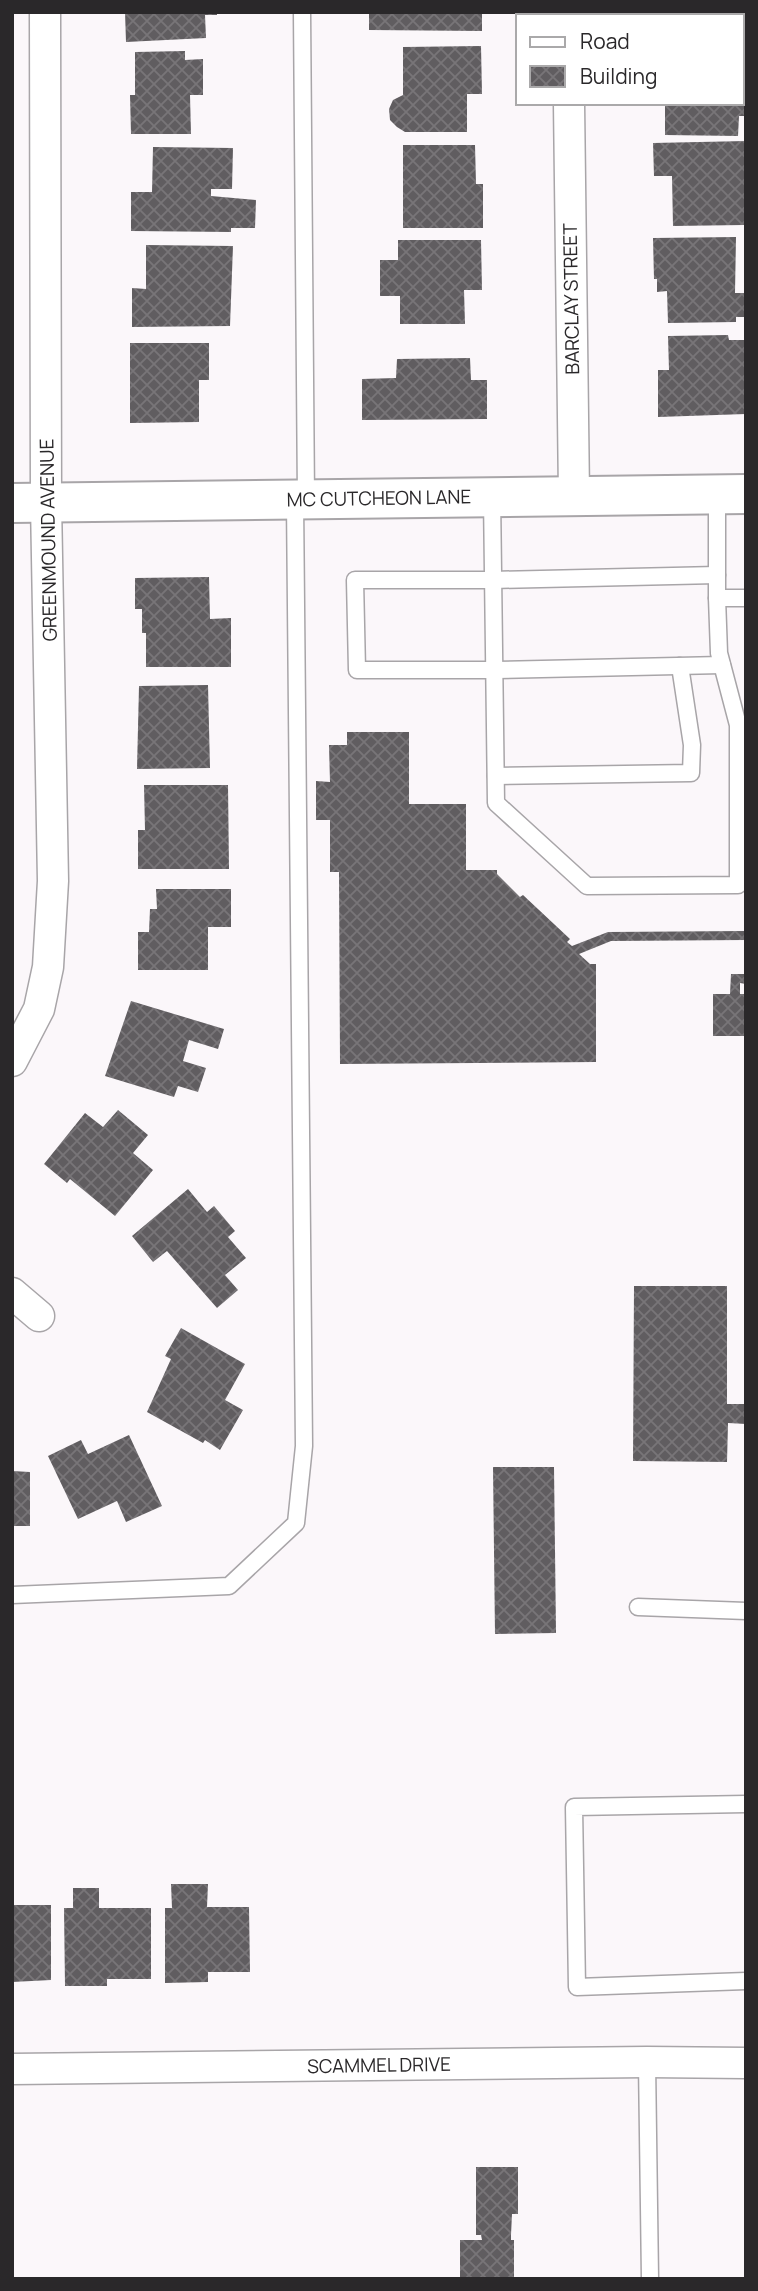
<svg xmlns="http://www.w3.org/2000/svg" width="758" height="2291" font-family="Manrope,sans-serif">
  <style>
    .building { fill: url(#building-cross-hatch) }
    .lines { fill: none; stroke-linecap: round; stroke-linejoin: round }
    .lane-casing { stroke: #a8a5a8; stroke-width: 19 }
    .street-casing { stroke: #a8a5a8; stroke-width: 33 }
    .secondary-casing { stroke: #a8a5a8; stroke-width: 42 }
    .lane { stroke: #fff; stroke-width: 16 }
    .street { stroke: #fff; stroke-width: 30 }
    .secondary { stroke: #fff; stroke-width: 38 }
    .labels { text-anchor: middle; stroke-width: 7; stroke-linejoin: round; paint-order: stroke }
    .street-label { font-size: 19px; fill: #2a282a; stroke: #fff }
  </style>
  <defs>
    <pattern id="building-cross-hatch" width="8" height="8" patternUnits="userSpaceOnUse" patternTransform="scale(1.75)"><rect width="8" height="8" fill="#605d60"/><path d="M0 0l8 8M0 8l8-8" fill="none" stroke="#787578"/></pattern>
  </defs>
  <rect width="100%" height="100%" fill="#fbf7fa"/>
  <g class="building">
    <path d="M 125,12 L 217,12 L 217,15 L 205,15 L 206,38 L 126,42 Z"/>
    <path d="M 369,12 L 482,12 L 482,31 L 369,30 Z"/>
    <rect x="652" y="12" width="72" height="4"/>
    <path d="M 481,46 L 482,94 L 467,94 L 467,132 L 405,132 L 397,127 L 390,120 L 389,109 L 393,100 L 403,95 L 403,47 Z"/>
    <path d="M 185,51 L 185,60 L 203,59 L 203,95 L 190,95 L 191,134 L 131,134 L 130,95 L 135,95 L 135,52 Z"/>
    <path d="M 742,76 L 746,76 L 746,116 L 739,116 L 738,136 L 665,135 L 665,106 L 654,106 L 654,103 L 742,103 Z"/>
    <path d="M 746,141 L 744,225 L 673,226 L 672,176 L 654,176 L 653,143 Z"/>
    <path d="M 403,145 L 475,145 L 476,184 L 483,184 L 483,228 L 403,228 Z"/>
    <path d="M 153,147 L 233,148 L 232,189 L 211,189 L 211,196 L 256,200 L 255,228 L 231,228 L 231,232 L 131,231 L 131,192 L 152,192 Z"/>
    <path d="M 736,237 L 735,293 L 746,293 L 746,317 L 736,317 L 736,322 L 668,323 L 667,291 L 657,292 L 657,279 L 654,279 L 653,238 Z"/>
    <path d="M 398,240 L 481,240 L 482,290 L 464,290 L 465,324 L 400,324 L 400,296 L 380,296 L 380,260 L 398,260 Z"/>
    <path d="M 146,245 L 233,246 L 230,326 L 132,327 L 132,288 L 146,289 Z"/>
    <path d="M 728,335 L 729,340 L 746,340 L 746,414 L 658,417 L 658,370 L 669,370 L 668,336 Z"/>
    <path d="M 130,343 L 209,343 L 209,380 L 199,380 L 199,422 L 130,423 Z"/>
    <path d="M 470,358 L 471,380 L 487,380 L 487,419 L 362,420 L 362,379 L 396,378 L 397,359 Z"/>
    <path d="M 209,577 L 210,619 L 231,618 L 231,667 L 146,667 L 146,633 L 142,633 L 142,609 L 135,609 L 135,578 Z"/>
    <path d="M 208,685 L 210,768 L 137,769 L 139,686 Z"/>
    <path d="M 347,732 L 409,732 L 409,804 L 466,804 L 466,870 L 497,870 L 497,874 L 520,897 L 523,895 L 570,939 L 567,942 L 572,946 L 608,932 L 746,931 L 746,940 L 611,941 L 579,954 L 590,964 L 596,964 L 596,1062 L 340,1064 L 339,872 L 330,872 L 330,820 L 316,820 L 316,781 L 330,782 L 329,745 L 347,745 Z"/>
    <path d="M 144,785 L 228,785 L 229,869 L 138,869 L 138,830 L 145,830 Z"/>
    <path d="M 156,889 L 231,889 L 231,927 L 208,927 L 208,970 L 138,970 L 138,932 L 149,932 L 150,909 L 157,909 Z"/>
    <path d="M 731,974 L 746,974 L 746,984 L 740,983 L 740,994 L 746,994 L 746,1036 L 713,1036 L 713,994 L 730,994 Z"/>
    <path d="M 131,1001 L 224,1029 L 218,1049 L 189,1040 L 183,1061 L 206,1068 L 198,1092 L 178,1086 L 174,1097 L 105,1076 Z"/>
    <path d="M 118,1110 L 148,1135 L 133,1153 L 153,1170 L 115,1216 L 70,1179 L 67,1183 L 44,1164 L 85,1113 L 103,1127 Z"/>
    <path d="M 188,1189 L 207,1212 L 214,1206 L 235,1231 L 228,1237 L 246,1258 L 225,1275 L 238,1290 L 217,1308 L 167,1251 L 153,1262 L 132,1236 Z"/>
    <path d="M 634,1286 L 727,1286 L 727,1404 L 746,1404 L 746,1424 L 728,1423 L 727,1462 L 633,1461 Z"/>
    <path d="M 181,1328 L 245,1364 L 225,1400 L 243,1410 L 220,1450 L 205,1440 L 203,1443 L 147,1412 L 171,1359 L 165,1356 Z"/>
    <path d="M 129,1435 L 162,1506 L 126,1522 L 117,1501 L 78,1519 L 48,1456 L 81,1440 L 88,1454 Z"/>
    <path d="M 493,1467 L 554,1467 L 556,1633 L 495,1634 Z"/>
    <path d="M 12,1471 L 30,1472 L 30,1526 L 12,1526 Z"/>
    <path d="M 171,1884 L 208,1884 L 207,1907 L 249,1907 L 250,1972 L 208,1972 L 208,1982 L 165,1983 L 165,1908 L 172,1908 Z"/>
    <path d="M 73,1888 L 99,1888 L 99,1908 L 151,1908 L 151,1979 L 107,1979 L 107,1986 L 65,1986 L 64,1908 L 73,1908 Z"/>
    <path d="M 12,1905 L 51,1905 L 51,1980 L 12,1982 Z"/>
    <path d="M 476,2167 L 518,2167 L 518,2214 L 512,2214 L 511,2235 L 511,2240 L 514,2240 L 514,2279 L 460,2279 L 460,2240 L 482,2240 L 481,2235 L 476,2235 Z"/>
  </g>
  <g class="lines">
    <defs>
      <g id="lane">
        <path d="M 302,12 L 306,500"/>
        <path d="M 492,496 L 496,803 L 587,886 L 738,885 L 738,725 L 719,653 L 717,598 L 717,494"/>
        <path d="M 717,575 L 493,580 L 355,580 L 357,670 L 495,670 L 722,665"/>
        <path d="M 717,598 L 746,598"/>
        <path d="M 496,776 L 691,773 L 692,745 L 680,666"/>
        <path d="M 12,1595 L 229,1586 L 296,1523 L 304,1446 L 295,501"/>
        <path d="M 638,1607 L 746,1611"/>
        <path d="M 746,1804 L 574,1807 L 577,1987 L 746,1981"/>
        <path d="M 647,2062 L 650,2279"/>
      </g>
      <g id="street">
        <path d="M 568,12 L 568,16"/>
        <path d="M 569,103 L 574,495"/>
        <path d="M 12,1061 L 39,1009 L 48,967 L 53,881 L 46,503 L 45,12"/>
        <path d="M 12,1293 L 39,1316"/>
        <path d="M 12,2069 L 647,2062 L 746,2063"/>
      </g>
      <path id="secondary" d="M 12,503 L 746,494"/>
    </defs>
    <use href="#lane" class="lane-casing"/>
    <use href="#street" class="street-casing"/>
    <use href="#secondary" class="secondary-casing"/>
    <use href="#lane" class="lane"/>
    <use href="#street" class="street"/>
    <use href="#secondary" class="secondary"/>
  </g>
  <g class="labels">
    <g class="street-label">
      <text transform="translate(571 299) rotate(-91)" y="7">BARCLAY STREET</text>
      <text transform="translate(379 498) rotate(-1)" y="7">MC CUTCHEON LANE</text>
      <text transform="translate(48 540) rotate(-91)" y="7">GREENMOUND AVENUE</text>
      <text transform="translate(379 2065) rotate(-1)" y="7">SCAMMEL DRIVE</text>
    </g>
  </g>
  <rect width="758" height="2291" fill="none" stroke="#2a282a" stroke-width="28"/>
  <rect x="516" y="14" width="228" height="91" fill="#ffffff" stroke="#aaa9aa" stroke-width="2"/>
  <rect x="530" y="37" width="35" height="10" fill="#ffffff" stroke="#aaa9aa" stroke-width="2"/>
  <text x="580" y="49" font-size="21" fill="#2a282a">Road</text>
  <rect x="530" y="66" width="35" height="21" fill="url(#building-cross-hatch)" stroke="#aaa9aa" stroke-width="2"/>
  <text x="580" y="84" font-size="21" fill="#2a282a">Building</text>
</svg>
